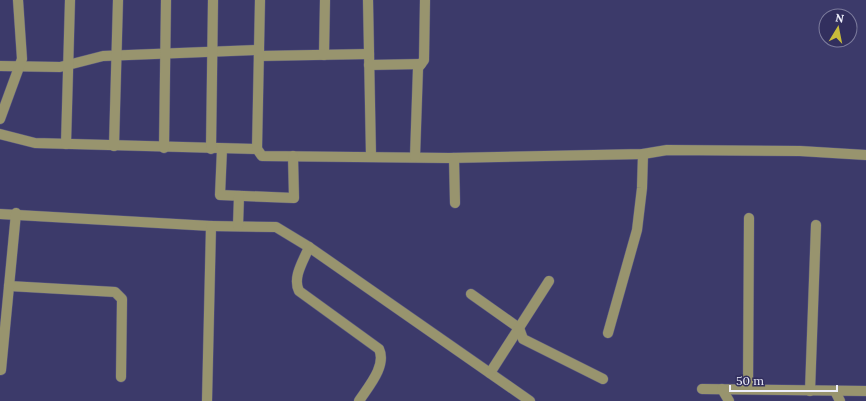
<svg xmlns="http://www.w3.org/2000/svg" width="866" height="401" font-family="Lora,serif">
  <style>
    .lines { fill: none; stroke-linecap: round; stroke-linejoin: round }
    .minor-casing { stroke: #585781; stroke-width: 11 }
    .minor { stroke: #98946e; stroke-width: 10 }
  </style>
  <rect width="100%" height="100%" fill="#3c3a6a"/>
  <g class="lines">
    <defs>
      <g id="minor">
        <path d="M 368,0 L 371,156"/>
        <path d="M 324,55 L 325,0"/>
        <path d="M 259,56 L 369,54"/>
        <path d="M 369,65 L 421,64"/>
        <path d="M 0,66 L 60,67 L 103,56 L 259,50"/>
        <path d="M 0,119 L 22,59 L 18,0"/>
        <path d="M 0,134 L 35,143 L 257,149 L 262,156 L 449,158 L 643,154 L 667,150 L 800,151 L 866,155"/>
        <path d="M 66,144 L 70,0"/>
        <path d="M 114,146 L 118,0"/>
        <path d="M 164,148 L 166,0"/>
        <path d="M 211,149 L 213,0"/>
        <path d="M 222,149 L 220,195 L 294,198 L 293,156"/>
        <path d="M 257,149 L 260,0"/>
        <path d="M 415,157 L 418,68 L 424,60 L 425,0"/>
        <path d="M 454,158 L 455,203"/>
        <path d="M 0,214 L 211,226 L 207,401"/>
        <path d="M 211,226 L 276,227 L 309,247 L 530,401"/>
        <path d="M 238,226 L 239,196"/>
        <path d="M 309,247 C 304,260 292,277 299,291 L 379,349 C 387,366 368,387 359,401"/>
        <path d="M 9,286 L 115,292 L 122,299 L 121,377"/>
        <path d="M 471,294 L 519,328 L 523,339 L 603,379"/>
        <path d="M 608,333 L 637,230 L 642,188 L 643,154"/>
        <path d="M 1,370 L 16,213"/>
        <path d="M 490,373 L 549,281"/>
        <path d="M 702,389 L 866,391"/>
        <path d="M 722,389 L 729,401"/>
        <path d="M 748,389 L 749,218"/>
        <path d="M 810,391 L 816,225"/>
        <path d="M 835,391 L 840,401"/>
      </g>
    </defs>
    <use href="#minor" class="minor-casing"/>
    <use href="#minor" class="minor"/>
  </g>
  <g transform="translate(838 28) rotate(10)"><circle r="19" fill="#322f5e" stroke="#7d7c9d"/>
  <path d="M0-3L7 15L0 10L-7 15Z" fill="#c8bb3b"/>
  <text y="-6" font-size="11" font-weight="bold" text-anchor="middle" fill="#eeeffb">N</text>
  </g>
  <path d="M730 385v6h107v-6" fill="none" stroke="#eeeffb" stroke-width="2"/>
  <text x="736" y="385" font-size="12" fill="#eeeffb" stroke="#322f5e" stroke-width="3" paint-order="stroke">50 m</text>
</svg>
